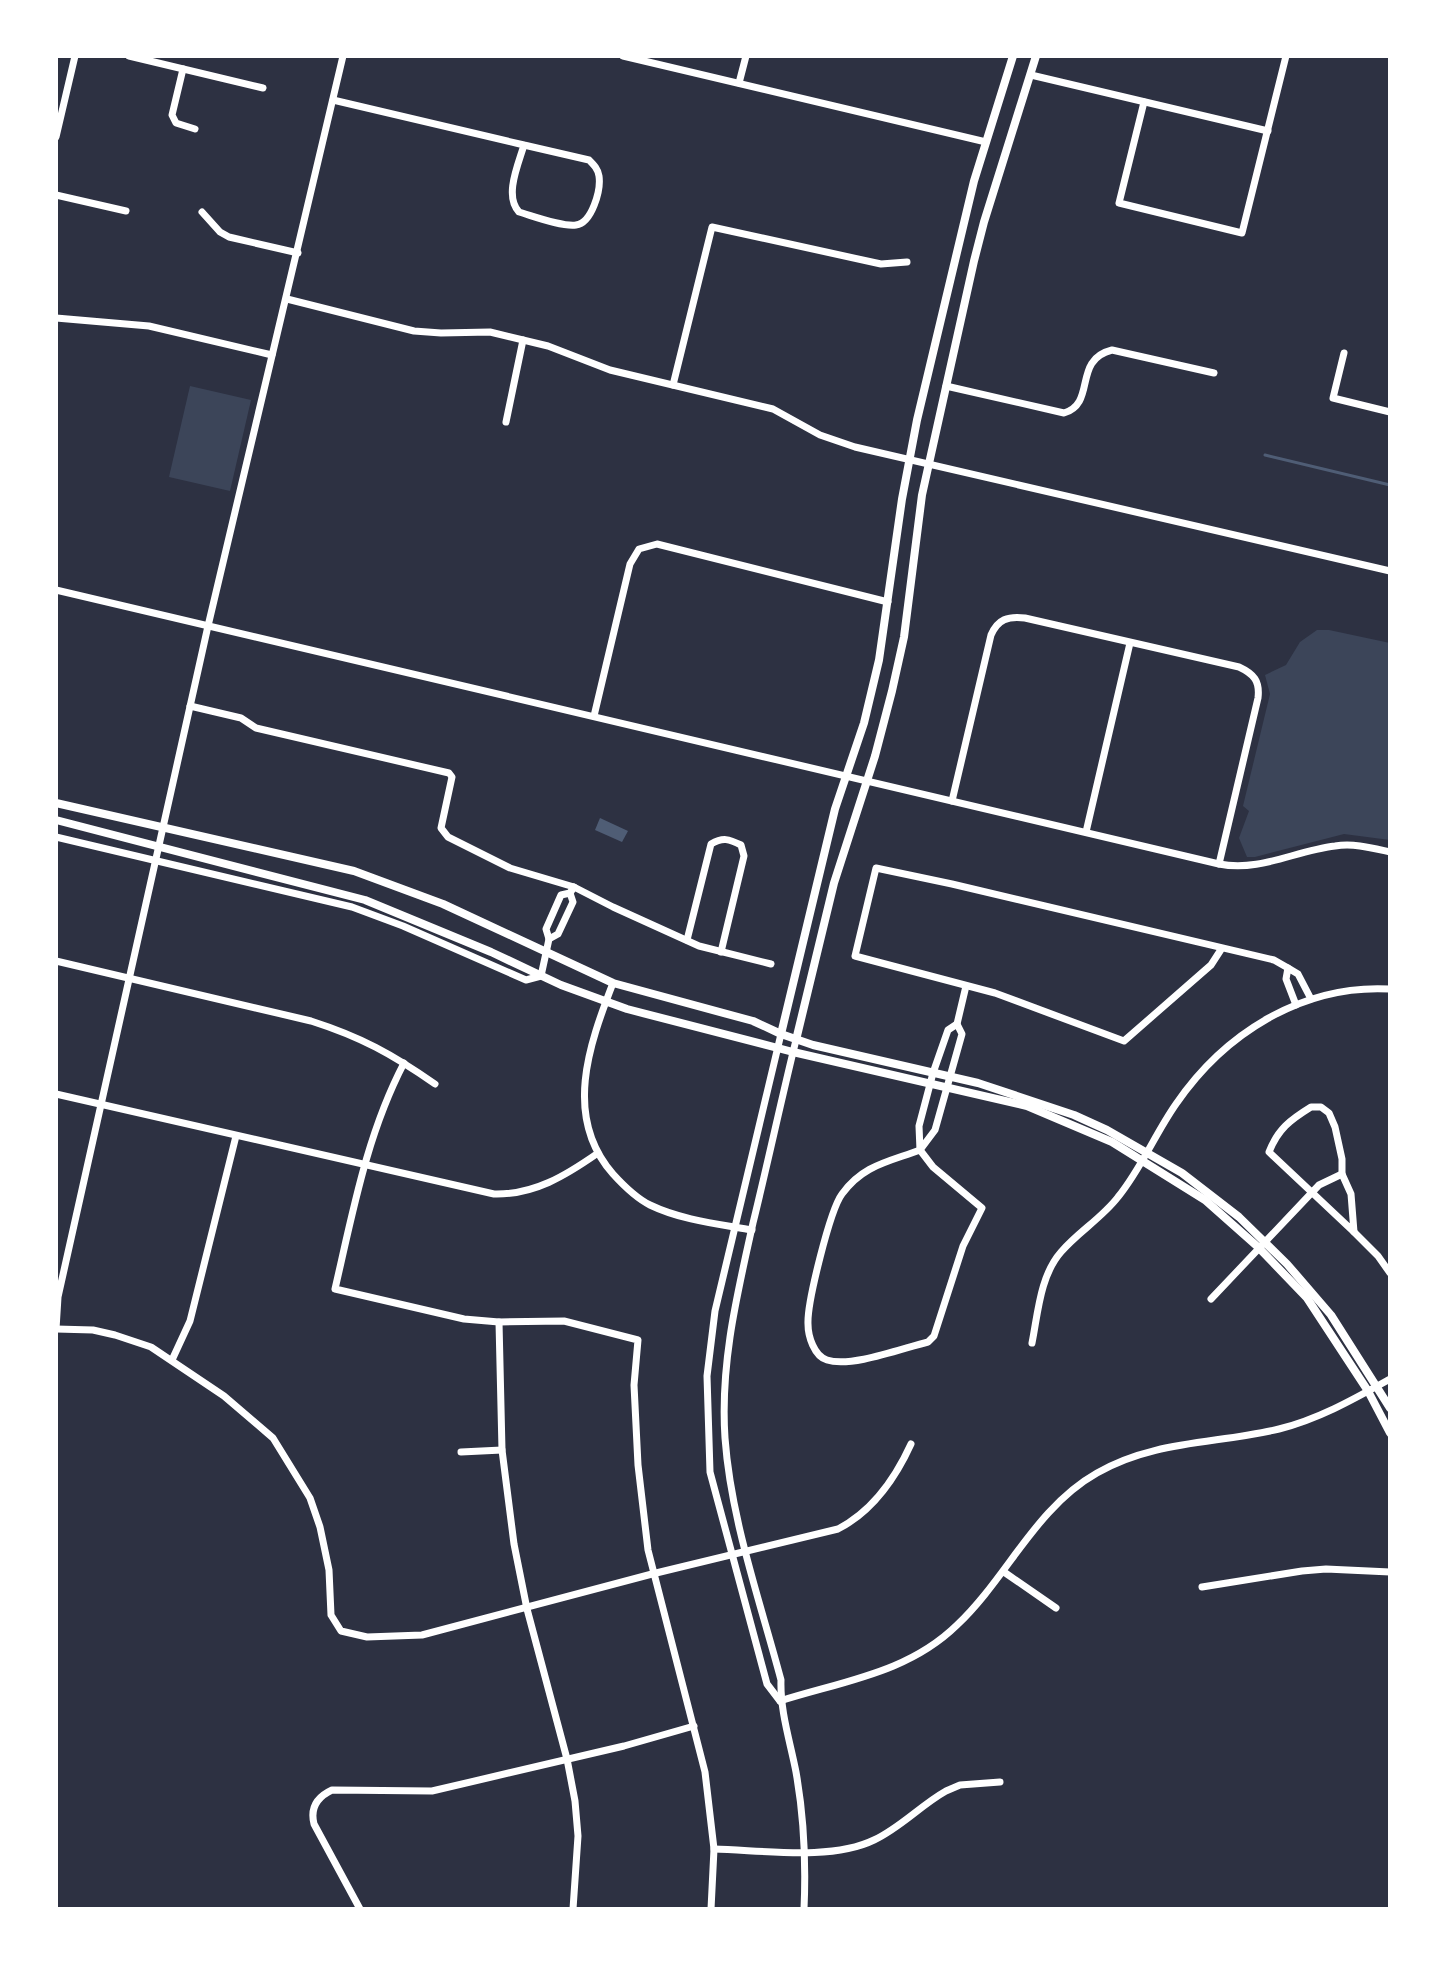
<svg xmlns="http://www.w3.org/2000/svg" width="1446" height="1965" font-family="Overpass,sans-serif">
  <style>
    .green { fill: #3c4559 }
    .water { fill: #4f5d75 }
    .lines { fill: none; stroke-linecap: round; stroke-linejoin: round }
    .stream { stroke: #4f5d75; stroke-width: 3 }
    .minor { stroke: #fff; stroke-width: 7 }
    .tertiary { stroke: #fff; stroke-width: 8 }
  </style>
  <rect width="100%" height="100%" fill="#2d3142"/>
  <g class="green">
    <path d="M 190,386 L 251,400 L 230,491 L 169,477 Z"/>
    <path d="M 1317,630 L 1329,630 L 1390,643 L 1390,840 L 1344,834 L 1255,857 L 1247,857 L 1239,838 L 1249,811 L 1243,806 L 1270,694 L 1265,675 L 1286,665 L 1300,642 Z"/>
  </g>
  <path class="water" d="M 600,818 L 628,831 L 622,842 L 595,830 Z"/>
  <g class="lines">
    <path class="stream" d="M 1265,455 L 1390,485"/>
    <g class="minor">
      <path d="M 129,56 L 263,88"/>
      <path d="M 623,56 L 986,142"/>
      <path d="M 183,69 L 172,115 L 176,123 L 195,129"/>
      <path d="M 1031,75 L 1268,131"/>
      <path d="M 739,83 L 746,56"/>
      <path d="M 333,100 L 524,145 C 518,165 504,196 519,212 C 533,216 562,227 576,225 C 592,223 601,190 599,176 C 598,169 594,165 589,160 L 524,145"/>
      <path d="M 1144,102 L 1119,203 L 1242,233 L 1286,56"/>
      <path d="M 56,137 L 75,56"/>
      <path d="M 56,195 L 126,211"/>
      <path d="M 202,212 L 220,232 L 229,237 L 298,253"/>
      <path d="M 287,299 L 414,331 L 441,333 L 490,332 L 548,346 L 610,370 L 773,409 L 820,435 L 855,447 L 1390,571"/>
      <path d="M 56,318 L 149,326 L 272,355"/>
      <path d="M 1344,353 L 1333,398 L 1390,412"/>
      <path d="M 673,385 L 712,227 L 881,264 L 907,262"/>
      <path d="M 946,386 L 1064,413 C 1097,403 1072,360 1112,350 L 1214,373"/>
      <path d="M 506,422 L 523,340"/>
      <path d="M 56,590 L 1219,864 C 1260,872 1294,851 1335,846 C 1354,843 1372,848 1390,852"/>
      <path d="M 190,706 L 241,718 L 256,728 L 449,773 L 452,777 L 441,828 L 448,837 L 510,868 L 574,887 L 570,893 L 573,902 L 558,934 L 549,939"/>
      <path d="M 594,716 L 630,564 L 639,549 L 657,544 L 888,602"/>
      <path d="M 952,801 L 991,635 C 998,619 1008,616 1025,618 L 1239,667 C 1254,674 1260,681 1258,698 L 1219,864"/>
      <path d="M 1086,832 L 1130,643"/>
      <path d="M 56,837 L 352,907 L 403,926 L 526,980 L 541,976 L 549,939 L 546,929 L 561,895 L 570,893"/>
      <path d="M 574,887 L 613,907 L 699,946 L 771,964"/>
      <path d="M 687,940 L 711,844 C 723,837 729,839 741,845 L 744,856 L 721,952"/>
      <path d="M 1222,948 L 1211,965 L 1124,1041 L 995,993 L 855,956 L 876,868 L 952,884 L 1274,960 L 1288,968"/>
      <path d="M 56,961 L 311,1021 C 361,1037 392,1054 435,1084"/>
      <path d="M 613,983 C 589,1045 563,1117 613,1174 C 623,1185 636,1198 650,1205 C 681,1220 718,1224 752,1230"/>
      <path d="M 1296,1005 L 1286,979 L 1288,968 L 1298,974 L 1311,999"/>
      <path d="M 957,1024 L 962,1034 L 935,1130 L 920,1150 L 919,1126 L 933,1073 L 948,1030 Z"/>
      <path d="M 957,1024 L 966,986"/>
      <path d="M 796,1040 C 781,1101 768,1162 753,1223 C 737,1295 720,1364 725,1438 C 731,1520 760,1601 781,1680 C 780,1711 790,1741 796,1772 C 804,1817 806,1864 804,1909"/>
      <path d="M 404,1063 C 367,1134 353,1211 335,1289 L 464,1319 L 499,1322 L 564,1321 L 638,1340 L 634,1385 L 638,1465 L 648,1550 L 705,1772 L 714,1849 L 711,1909"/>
      <path d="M 56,1094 L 494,1194 C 534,1195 565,1176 598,1153"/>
      <path d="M 1311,1107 L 1321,1107 L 1329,1113 L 1335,1127 L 1342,1159 L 1342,1174 L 1351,1194 L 1354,1232 L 1269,1152 C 1278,1129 1290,1120 1311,1107 Z"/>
      <path d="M 920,1150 L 933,1167 L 982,1208 L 963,1246 L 934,1336 L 928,1342 C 903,1348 851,1368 827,1360 C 814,1356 808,1336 808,1324 C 807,1303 830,1210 842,1194 C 863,1165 888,1162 920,1150 Z"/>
      <path d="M 1354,1232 L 1378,1256 L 1390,1273"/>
      <path d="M 1211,1299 L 1319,1185 L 1342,1174"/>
      <path d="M 499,1322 L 502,1450 L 514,1544 L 527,1609 L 567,1759 L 575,1801 L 578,1836 L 573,1909"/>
      <path d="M 56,1329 L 58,1297 L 208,626 L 343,56"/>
      <path d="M 56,1329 L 93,1330 L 115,1335 L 151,1347 L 224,1396 L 273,1438 L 310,1498 L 320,1527 L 329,1570 L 331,1615 L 341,1631 L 367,1637 L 422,1635 L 652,1574 L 838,1529 C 873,1511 895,1479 911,1444"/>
      <path d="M 1032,1343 C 1038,1313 1040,1276 1061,1252 C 1078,1232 1102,1218 1118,1197 C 1141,1169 1155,1134 1176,1104 C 1224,1034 1302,984 1390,989"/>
      <path d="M 172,1360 L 190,1321 L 236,1136"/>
      <path d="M 461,1452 L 502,1450"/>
      <path d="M 1004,1572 L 1056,1608"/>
      <path d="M 1202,1587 L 1302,1571 L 1326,1569 L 1390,1572"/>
      <path d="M 780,1701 C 843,1681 908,1673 957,1625 C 1007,1578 1035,1508 1097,1473 C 1154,1440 1217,1444 1279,1429 C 1319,1419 1354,1399 1390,1379"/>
      <path d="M 780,1701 L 767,1684 L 710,1472 L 707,1376 L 715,1311 L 781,1034"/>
      <path d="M 714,1849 C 761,1850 831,1861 874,1840 C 900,1828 921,1805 946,1791 L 960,1785 L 1000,1782"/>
      <path d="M 360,1909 L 314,1824 C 310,1808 317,1797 332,1790 L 432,1791 L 624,1746 L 694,1726"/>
    </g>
    <g class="tertiary">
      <path d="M 56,803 L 354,871 L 443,904 L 613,983 L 753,1021 L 781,1034 L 813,1045 L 978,1083 L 1074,1115 L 1107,1130 L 1182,1173 L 1239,1217 L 1287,1264 L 1331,1315 L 1390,1408"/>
      <path d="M 56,820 L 365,900 L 491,952 L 561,985 L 627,1009 L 793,1052 L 1027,1106 L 1112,1142 L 1205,1200 L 1258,1247 L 1307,1298 L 1368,1391 L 1390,1433"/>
      <path d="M 781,1034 L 835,809 L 864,723 L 879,660 L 902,499 L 917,420 L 974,181 L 1013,56"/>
      <path d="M 796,1040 L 834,883 L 875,756 L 892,691 L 904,637 L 922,495 L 974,261 L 984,222 L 1036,56"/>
    </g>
  </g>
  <rect width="1446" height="1965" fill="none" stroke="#ffffff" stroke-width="116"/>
</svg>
